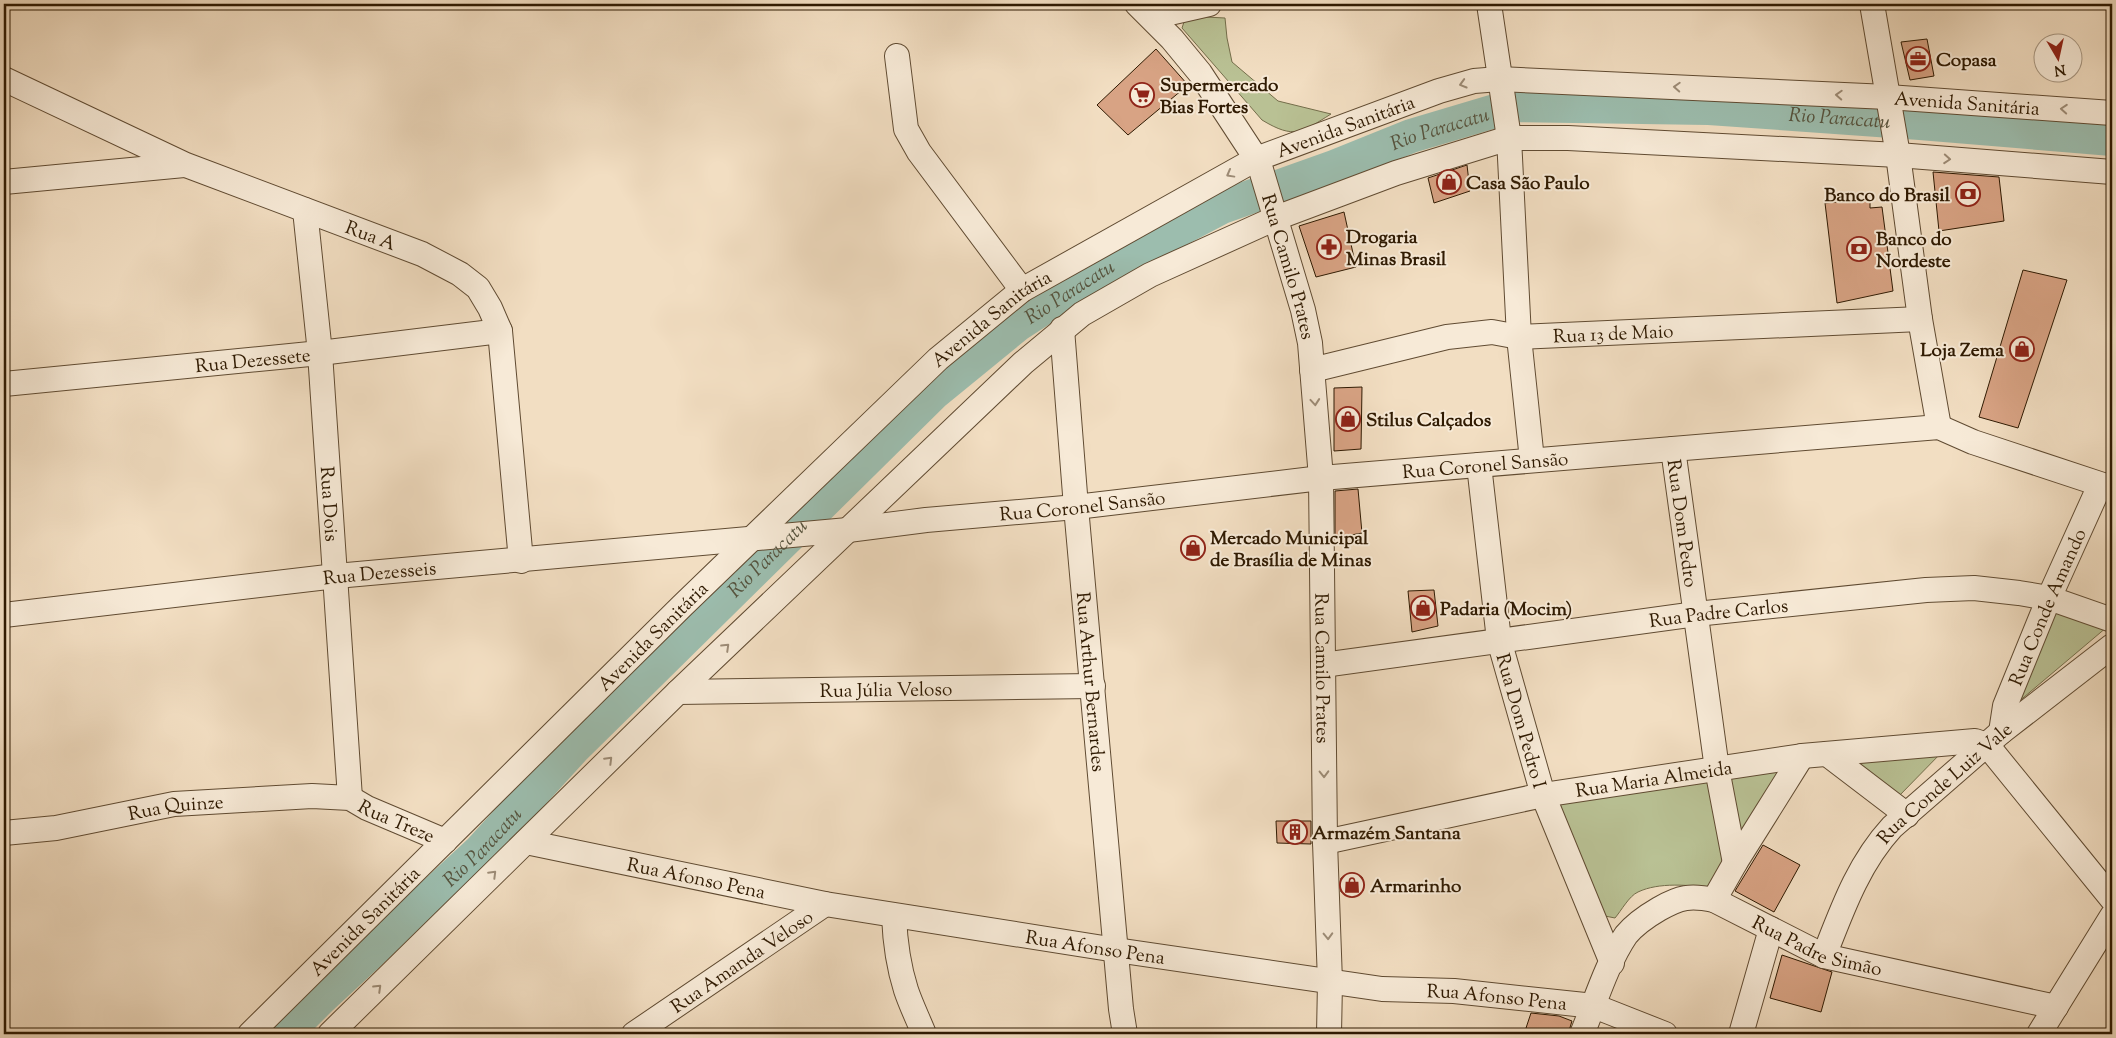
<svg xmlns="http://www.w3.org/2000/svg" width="2116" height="1038" font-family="'Sorts Mill Goudy',serif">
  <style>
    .green { fill: #b9c194; stroke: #746e4b }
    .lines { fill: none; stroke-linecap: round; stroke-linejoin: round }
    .river { stroke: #9cbdae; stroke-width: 34 }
    .building { fill: #d8a384; stroke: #2f1a02 }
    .minor-casing { stroke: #604b32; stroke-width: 26 }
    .minor { stroke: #f7ead7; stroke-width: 24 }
    .oneway { stroke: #9d8c77 }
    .labels { text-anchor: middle; stroke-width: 4; stroke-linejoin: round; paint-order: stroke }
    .poi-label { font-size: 19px; font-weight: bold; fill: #2f1a02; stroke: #f7ead7; text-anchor: start }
    .street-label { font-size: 19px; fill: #2f1a02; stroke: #f7ead7 }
    .water-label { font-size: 20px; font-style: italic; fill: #55533e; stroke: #f7ead7 }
  </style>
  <rect width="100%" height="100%" fill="#f2dec2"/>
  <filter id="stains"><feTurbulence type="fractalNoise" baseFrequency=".004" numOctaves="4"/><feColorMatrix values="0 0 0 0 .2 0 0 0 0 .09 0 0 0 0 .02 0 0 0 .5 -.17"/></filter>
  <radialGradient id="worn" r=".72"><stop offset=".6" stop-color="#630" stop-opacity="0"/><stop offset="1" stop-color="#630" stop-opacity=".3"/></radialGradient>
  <g class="green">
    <path d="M 1186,16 L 1225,18 L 1227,38 L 1232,62 L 1278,101 L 1331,114 C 1302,132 1295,140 1262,120 L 1182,28 Z"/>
    <path d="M 2055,605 L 2107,627 L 2017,703 Z"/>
    <path d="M 1944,750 L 1898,797 L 1842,761 Z"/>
    <path d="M 1789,765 L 1738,847 L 1724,775 Z"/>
    <path d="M 1703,778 L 1715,783 L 1726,855 L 1711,888 C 1689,885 1659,882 1638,892 C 1629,896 1621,911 1615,918 L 1605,916 L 1559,808 L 1564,799 Z"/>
  </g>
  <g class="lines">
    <path class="river" id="s1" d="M 285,1034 L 321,998 L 480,851 L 573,749 L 935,392 L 1017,325 L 1102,270 L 1222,207 L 1334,167 L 1411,136 L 1515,105 L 1709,108 L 1920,123 L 2112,139"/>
  </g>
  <g class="building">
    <path d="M 1927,39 L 1934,76 L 1910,80 L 1901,42 Z"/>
    <path d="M 1156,49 L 1188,85 L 1128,135 L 1097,105 Z"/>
    <path d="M 1467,165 L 1470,191 L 1434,203 L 1428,178 Z"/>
    <path d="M 1933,172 L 1999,177 L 2004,221 L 1939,231 Z"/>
    <path d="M 1870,199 L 1870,208 L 1882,207 L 1893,291 L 1837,303 L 1825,203 Z"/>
    <path d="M 1344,212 L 1356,267 L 1316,277 L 1299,226 Z"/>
    <path d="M 2023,270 L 2067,280 L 2018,428 L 1979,417 Z"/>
    <path d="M 1362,387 L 1361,449 L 1334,451 L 1334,388 Z"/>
    <path d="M 1358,489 L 1362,533 L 1335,538 L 1335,491 Z"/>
    <path d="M 1434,590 L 1438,626 L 1412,632 L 1408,591 Z"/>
    <path d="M 1276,821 L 1311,821 L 1311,844 L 1277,843 Z"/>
    <path d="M 1763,845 L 1800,865 L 1774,912 L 1735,891 Z"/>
    <path d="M 1362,877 L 1363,891 L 1341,892 L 1341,878 Z"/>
    <path d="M 1782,955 L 1832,972 L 1821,1012 L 1770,998 Z"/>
    <path d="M 1531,1013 L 1559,1016 L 1572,1021 L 1568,1034 L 1543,1034 L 1526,1028 Z"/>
  </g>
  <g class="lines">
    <defs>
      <g id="minor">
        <path id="s2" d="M 1137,4 L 1172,39 L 1200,73 L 1259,163 L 1303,310 L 1310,343 L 1321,478 L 1325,842 L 1330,982 L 1329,1034"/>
        <path d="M 1489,4 L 1509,138 L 1519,337 L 1532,460"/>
        <path d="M 1872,4 L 1898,155 L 1920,319 L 1939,427"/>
        <path d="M 1152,17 L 1209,4"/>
        <path d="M 897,56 L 906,129 L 919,152 L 1022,290"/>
        <path id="s3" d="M 4,79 L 186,165 L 422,254 L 460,274 L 478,288 L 490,308 L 500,331 L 521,561"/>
        <path d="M 4,182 L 184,165"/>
        <path id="s4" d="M 305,210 L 320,353 L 350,798"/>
        <path id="s5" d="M 1062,329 L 1076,507 L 1121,1009 L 1125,1034"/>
        <path id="s6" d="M 1312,370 L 1447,337 L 1492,332 L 1519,337 L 1920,319"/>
        <path id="s7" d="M 4,384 L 320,353 L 500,331"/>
        <path id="s8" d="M 1673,449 L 1717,769 L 1735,863"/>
        <path id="s9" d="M 1479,465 L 1499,640 L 1543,795 L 1612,963"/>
        <path id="s10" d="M 4,615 L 336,576 L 848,530 L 926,520 L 1076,507 L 1321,478 L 1939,427 L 1973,442 L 2112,488"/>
        <path id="s11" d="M 1323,665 L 1696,614 L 1926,590 L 1974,588 L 2019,593 L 2049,598 L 2112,620"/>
        <path id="s12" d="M 678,692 L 1093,686"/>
        <path id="s13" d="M 2001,732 L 2005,706 L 2049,598 L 2100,485"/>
        <path d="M 1827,754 L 1907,815"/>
        <path id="s14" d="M 4,833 L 56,828 L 174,804 L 312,796 L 350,798 L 367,808 L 445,841"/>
        <path id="s15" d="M 526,842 L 825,904 L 1116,950 L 1382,989 L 1454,991 L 1594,1006 L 1665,1034"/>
        <path id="s16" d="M 1325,842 L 1543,795 L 1802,756 L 1975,741 L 1987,745 L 2112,899"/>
        <path d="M 1714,900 L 1735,863 L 1802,756"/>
        <path d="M 894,916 C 895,941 898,965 906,990 C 911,1005 918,1019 924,1034"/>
        <path id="s17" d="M 1824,956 C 1842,910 1858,864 1892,827 L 2001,732 L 2112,646"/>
        <path id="s18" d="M 250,1034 L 682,606 L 938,359 L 1022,290 L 1256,159 L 1439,91 L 1474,81 L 1499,79 L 1888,97 L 2112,113"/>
        <path d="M 330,1034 L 678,692 L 1023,363 L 1082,314 L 1150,275 L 1276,218 L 1396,173 L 1509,138 L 1568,138 L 1898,155 L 2112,172"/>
        <path id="s19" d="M 634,1034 L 825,904"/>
        <path id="s20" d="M 1582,1034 C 1595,1003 1607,963 1626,935 C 1635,924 1647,916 1659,909 C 1680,897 1690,895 1714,900 L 1824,956 L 2056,1007"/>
        <path d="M 1741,1034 L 1771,929"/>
        <path d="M 2039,1034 L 2112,916"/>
      </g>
    </defs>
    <use href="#minor" class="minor-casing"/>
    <use href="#minor" class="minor"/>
  </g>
  <defs><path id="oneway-chevron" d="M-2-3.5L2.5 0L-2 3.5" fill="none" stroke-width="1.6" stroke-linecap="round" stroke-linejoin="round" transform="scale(1.25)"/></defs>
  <g class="oneway">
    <use href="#oneway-chevron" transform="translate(1463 84) rotate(164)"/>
    <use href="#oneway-chevron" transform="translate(1677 87) rotate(-177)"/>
    <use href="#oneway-chevron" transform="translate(1839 95) rotate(-177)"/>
    <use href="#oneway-chevron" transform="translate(2064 109) rotate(-176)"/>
    <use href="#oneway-chevron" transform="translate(1947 159) rotate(4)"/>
    <use href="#oneway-chevron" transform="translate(1230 174) rotate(151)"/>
    <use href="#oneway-chevron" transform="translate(1315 402) rotate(85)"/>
    <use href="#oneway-chevron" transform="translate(726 647) rotate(-44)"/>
    <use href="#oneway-chevron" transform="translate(609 760) rotate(-45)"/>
    <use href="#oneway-chevron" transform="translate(1324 774) rotate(89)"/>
    <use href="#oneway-chevron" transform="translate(493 874) rotate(-45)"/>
    <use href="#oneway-chevron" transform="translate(1328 936) rotate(88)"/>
    <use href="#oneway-chevron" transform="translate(378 988) rotate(-44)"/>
  </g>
  <defs>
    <symbol id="office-ring" viewBox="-11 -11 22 22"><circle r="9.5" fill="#f7ead7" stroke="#8f2418" stroke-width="1.5"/><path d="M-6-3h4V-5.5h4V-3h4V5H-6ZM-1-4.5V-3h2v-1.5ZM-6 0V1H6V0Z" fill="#8f2418"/></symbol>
    <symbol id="supermarket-ring" viewBox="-11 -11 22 22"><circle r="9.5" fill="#f7ead7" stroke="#8f2418" stroke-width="1.5"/><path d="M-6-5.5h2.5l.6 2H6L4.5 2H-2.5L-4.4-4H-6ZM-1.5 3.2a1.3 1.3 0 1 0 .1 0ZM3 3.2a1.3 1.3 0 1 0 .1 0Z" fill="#8f2418"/></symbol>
    <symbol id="shop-ring" viewBox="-11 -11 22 22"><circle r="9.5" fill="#f7ead7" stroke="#8f2418" stroke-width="1.5"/><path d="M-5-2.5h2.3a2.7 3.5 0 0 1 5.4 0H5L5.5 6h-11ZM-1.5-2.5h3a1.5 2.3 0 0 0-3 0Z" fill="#8f2418"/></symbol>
    <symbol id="bank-ring" viewBox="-11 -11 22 22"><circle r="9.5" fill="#f7ead7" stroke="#8f2418" stroke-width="1.5"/><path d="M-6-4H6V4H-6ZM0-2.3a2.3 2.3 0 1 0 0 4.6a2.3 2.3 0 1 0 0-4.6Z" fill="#8f2418"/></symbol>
    <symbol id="pharmacy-ring" viewBox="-11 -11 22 22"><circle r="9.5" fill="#f7ead7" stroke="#8f2418" stroke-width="1.5"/><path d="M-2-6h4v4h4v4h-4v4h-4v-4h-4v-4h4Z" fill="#8f2418"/></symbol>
    <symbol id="building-ring" viewBox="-11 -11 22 22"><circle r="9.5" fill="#f7ead7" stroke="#8f2418" stroke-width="1.5"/><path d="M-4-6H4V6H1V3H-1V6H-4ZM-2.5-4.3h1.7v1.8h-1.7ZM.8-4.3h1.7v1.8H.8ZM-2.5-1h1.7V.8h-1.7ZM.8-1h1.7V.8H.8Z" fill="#8f2418"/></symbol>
  </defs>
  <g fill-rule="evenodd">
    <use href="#office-ring" x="1904" y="45" width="28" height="28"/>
    <use href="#supermarket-ring" x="1128" y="81" width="28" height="28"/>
    <use href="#shop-ring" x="1435" y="168" width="28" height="28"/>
    <use href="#bank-ring" x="1954" y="180" width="28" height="28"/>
    <use href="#pharmacy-ring" x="1315" y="233" width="28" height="28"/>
    <use href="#bank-ring" x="1845" y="235" width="28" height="28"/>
    <use href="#shop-ring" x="2008" y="335" width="28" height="28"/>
    <use href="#shop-ring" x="1334" y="405" width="28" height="28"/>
    <use href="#shop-ring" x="1179" y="534" width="28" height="28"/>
    <use href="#shop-ring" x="1409" y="594" width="28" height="28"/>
    <use href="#building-ring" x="1281" y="818" width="28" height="28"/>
    <use href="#shop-ring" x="1338" y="871" width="28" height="28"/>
  </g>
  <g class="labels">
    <g class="poi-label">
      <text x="1936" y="66">Copasa</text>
      <text x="1160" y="91">Supermercado<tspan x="1160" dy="22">Bias Fortes</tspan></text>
      <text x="1466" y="189">Casa São Paulo</text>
      <text x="1950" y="201" text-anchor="end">Banco do Brasil</text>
      <text x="1346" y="243">Drogaria<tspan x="1346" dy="22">Minas Brasil</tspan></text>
      <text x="1876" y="245">Banco do<tspan x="1876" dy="22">Nordeste</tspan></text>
      <text x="2004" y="356" text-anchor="end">Loja Zema</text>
      <text x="1366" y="426">Stilus Calçados</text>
      <text x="1210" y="544">Mercado Municipal<tspan x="1210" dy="22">de Brasília de Minas</tspan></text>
      <text x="1440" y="615">Padaria (Mocim)</text>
      <text x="1312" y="839">Armazém Santana</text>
      <text x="1370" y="892">Armarinho</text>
    </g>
    <g class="street-label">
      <text dy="7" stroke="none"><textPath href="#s18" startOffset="2066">Avenida Sanitária</textPath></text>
      <text dy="7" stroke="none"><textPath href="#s18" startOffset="1436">Avenida Sanitária</textPath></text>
      <text dy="7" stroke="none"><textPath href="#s3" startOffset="399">Rua A</textPath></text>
      <text dy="7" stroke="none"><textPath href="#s2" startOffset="309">Rua Camilo Prates</textPath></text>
      <text dy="7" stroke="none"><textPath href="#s18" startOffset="1031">Avenida Sanitária</textPath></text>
      <text dy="7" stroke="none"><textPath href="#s6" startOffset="306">Rua 13 de Maio</textPath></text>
      <text dy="7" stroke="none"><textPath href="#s7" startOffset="250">Rua Dezessete</textPath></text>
      <text dy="7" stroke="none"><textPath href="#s10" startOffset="1489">Rua Coronel Sansão</textPath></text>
      <text dy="7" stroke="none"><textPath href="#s4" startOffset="295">Rua Dois</textPath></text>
      <text dy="7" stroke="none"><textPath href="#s10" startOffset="1084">Rua Coronel Sansão</textPath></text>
      <text dy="7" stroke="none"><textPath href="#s8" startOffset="75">Rua Dom Pedro</textPath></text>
      <text dy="7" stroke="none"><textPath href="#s10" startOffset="378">Rua Dezesseis</textPath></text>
      <text dy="7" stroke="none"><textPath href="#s13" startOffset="134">Rua Conde Amando</textPath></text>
      <text dy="7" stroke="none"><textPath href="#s11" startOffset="399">Rua Padre Carlos</textPath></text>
      <text dy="7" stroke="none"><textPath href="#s18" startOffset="566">Avenida Sanitária</textPath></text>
      <text dy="7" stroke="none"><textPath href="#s2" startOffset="714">Rua Camilo Prates</textPath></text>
      <text dy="7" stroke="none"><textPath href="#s5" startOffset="354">Rua Arthur Bernardes</textPath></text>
      <text dy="7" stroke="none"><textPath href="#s12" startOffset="208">Rua Júlia Veloso</textPath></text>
      <text dy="7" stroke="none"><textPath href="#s9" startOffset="260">Rua Dom Pedro I</textPath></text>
      <text dy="7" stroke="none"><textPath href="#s16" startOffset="335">Rua Maria Almeida</textPath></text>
      <text dy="7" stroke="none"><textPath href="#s17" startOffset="215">Rua Conde Luiz Vale</textPath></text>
      <text dy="7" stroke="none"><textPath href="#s14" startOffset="174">Rua Quinze</textPath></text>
      <text dy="7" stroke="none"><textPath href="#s14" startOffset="401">Rua Treze</textPath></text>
      <text dy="7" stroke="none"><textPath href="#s15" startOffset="174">Rua Afonso Pena</textPath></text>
      <text dy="7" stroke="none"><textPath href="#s18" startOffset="161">Avenida Sanitária</textPath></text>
      <text dy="7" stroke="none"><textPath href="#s20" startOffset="322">Rua Padre Simão</textPath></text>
      <text dy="7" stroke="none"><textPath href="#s15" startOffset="579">Rua Afonso Pena</textPath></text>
      <text dy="7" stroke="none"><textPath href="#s19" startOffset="130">Rua Amanda Veloso</textPath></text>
      <text dy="7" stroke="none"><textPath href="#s15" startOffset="984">Rua Afonso Pena</textPath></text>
    </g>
    <g class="water-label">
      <text dy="7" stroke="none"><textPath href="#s1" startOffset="1892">Rio Paracatu</textPath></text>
      <text dy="7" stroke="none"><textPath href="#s1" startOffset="1488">Rio Paracatu</textPath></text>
      <text dy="7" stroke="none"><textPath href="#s1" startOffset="1082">Rio Paracatu</textPath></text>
      <text dy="7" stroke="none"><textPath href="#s1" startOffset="678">Rio Paracatu</textPath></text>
      <text dy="7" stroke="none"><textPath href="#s1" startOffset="272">Rio Paracatu</textPath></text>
    </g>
  </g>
  <rect width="2116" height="1038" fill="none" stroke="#f2dec2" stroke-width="20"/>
  <rect x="5" y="5" width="2106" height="1028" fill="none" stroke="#2f1a02" stroke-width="2.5"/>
  <rect x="10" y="10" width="2096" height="1018" fill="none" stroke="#2f1a02"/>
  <g transform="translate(2058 58) rotate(171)"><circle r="24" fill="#f7ead7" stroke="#a79782"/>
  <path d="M0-4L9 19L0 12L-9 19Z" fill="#8f2418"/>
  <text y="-8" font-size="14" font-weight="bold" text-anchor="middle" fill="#2f1a02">N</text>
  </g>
  <rect width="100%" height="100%" filter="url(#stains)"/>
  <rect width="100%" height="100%" fill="url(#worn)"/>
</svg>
